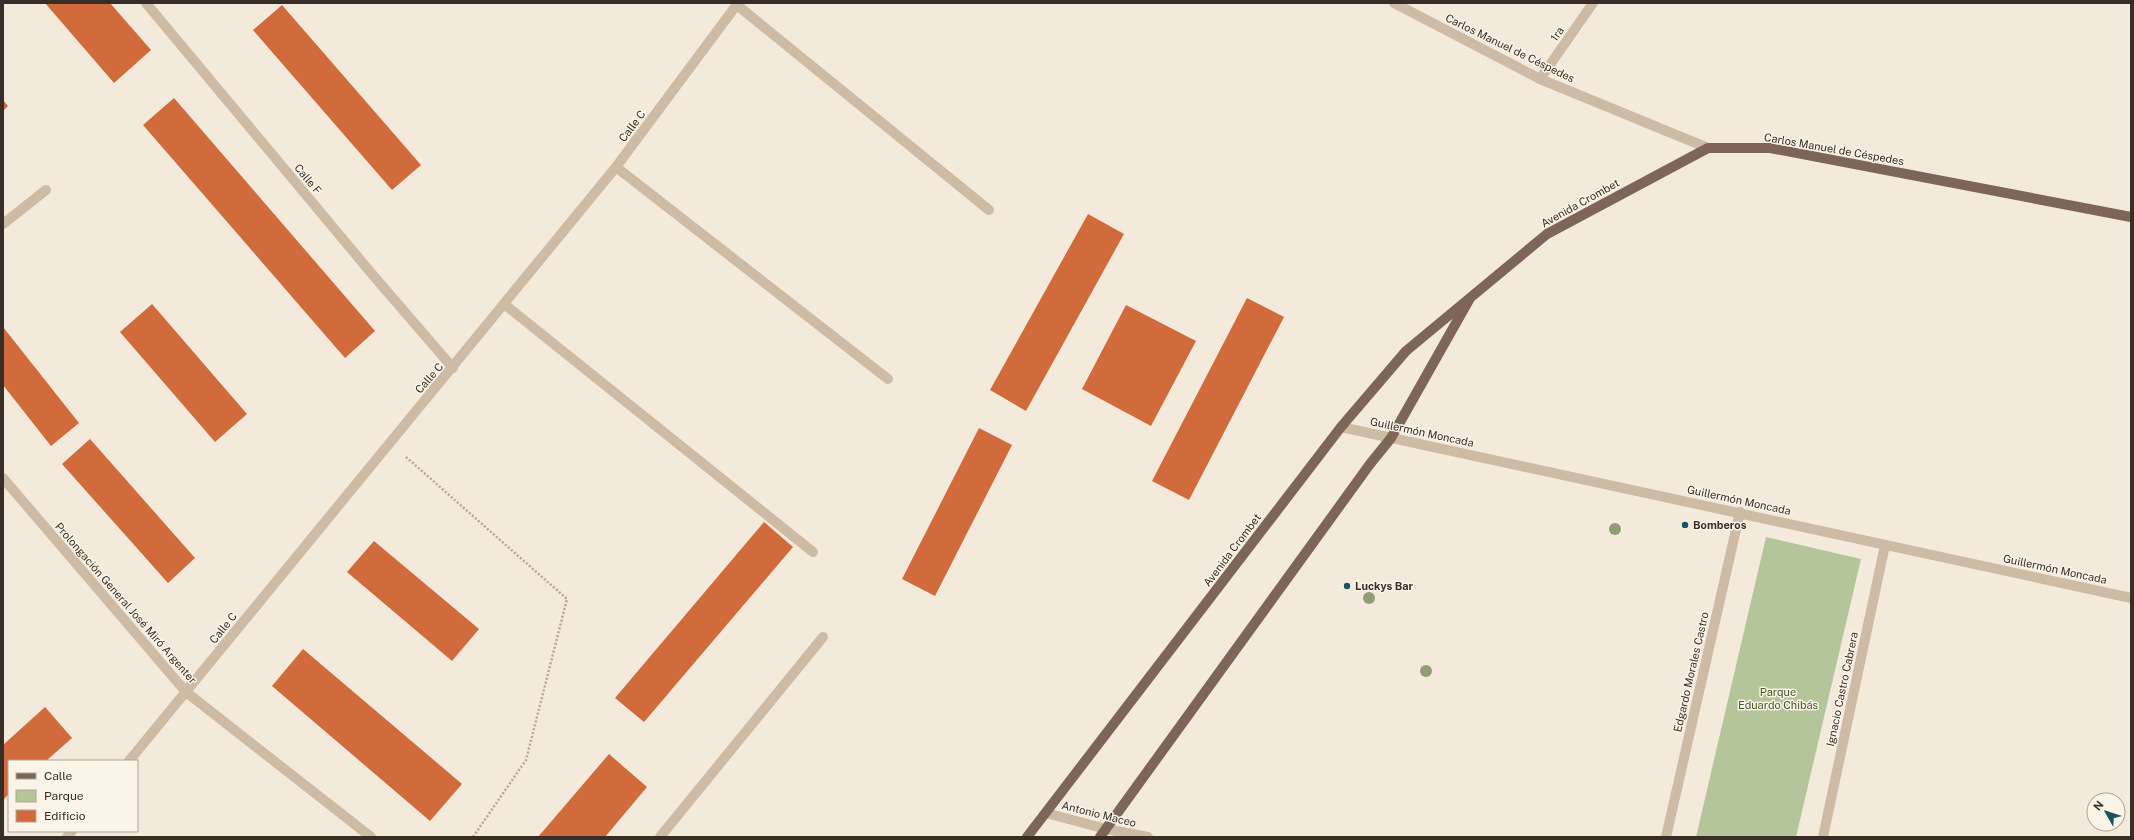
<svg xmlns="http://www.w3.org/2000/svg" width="2134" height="840" font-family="'Public Sans',sans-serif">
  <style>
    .green { fill: #b3c599 }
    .building { fill: #d26b3b }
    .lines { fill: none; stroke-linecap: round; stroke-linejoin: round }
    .path { stroke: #baa58f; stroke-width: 2.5; stroke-dasharray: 2 2; stroke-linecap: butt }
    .minor { stroke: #cebba5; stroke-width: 10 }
    .major { stroke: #7d6657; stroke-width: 10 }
    .tree { fill: #939b79 }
    .poi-dot { fill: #18555f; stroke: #fbf4e8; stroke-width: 1.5 }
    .labels { text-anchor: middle; stroke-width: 3; stroke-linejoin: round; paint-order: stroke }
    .street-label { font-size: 11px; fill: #392e27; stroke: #fbf4e8 }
    .poi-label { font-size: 11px; font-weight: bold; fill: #392e27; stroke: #fbf4e8; text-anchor: start }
    .park-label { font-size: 11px; fill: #445a28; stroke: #fbf4e8 }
  </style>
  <rect width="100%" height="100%" fill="#f4eadb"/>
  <path class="green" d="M 1766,537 L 1861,559 L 1796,837 L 1696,837 Z"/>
  <g class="building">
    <path d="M 45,3 L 110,3 L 151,50 L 114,83 Z"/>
    <path d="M 282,5 L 421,165 L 392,190 L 253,30 Z"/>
    <path d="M 174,98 L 375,331 L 345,358 L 143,125 Z"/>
    <path d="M 3,100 L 8,106 L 3,111 Z"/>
    <path d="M 1088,214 L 1124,234 L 1026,411 L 990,390 Z"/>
    <path d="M 1247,298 L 1284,317 L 1189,500 L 1152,481 Z"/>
    <path d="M 152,304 L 247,414 L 215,442 L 120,332 Z"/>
    <path d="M 1126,305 L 1196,341 L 1151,426 L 1082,389 Z"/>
    <path d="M 3,327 L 79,423 L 51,446 L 3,385 Z"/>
    <path d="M 979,428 L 1012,445 L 935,596 L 902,579 Z"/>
    <path d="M 90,439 L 195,558 L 168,583 L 62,464 Z"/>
    <path d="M 764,522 L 793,547 L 644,722 L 615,698 Z"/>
    <path d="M 374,541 L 479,629 L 452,661 L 347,572 Z"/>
    <path d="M 303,649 L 462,784 L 430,821 L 272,686 Z"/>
    <path d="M 45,707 L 72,738 L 46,761 L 9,761 L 9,794 L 3,800 L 3,745 Z"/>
    <path d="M 609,754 L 647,787 L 605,837 L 538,837 Z"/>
  </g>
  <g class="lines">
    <path class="path" d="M 406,457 L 567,599 L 526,760 L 473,837"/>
    <g class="minor">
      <path d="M 146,3 L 372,274 L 453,368"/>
      <path d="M 1394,3 L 1540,79 L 1708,148"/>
      <path d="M 737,5 L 989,210"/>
      <path d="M 1540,79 L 1593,3"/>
      <path d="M 616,167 L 888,379"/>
      <path d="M 3,224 L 46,190"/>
      <path d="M 504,304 L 813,552"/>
      <path d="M 1341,427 L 2131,598"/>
      <path d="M 3,478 L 186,692 L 371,837"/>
      <path d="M 129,761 L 616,167 L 738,3"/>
      <path d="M 1046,813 L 1106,829 L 1148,837"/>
      <path d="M 67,837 L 72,831"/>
      <path d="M 660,837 L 823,637"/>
      <path d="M 1666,837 L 1740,512"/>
      <path d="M 1823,837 L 1885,545"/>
    </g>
    <g class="major">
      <path d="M 1027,837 L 1341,427 L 1406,351 L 1547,234 L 1708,148 L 1770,148 L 2131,217"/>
      <path d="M 1100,837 L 1370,464 L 1391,438 L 1469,300"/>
    </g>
  </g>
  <g class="tree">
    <circle cx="1615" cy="529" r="6"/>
    <circle cx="1369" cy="598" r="6"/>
    <circle cx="1426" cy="671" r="6"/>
  </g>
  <g class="poi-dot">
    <circle cx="1685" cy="525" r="4"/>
    <circle cx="1347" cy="586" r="4"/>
  </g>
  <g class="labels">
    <g class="street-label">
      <text transform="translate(1557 34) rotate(-56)" y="4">1ra</text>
      <text transform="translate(1510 48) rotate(26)" y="4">Carlos Manuel de Céspedes</text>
      <text transform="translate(632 126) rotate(-53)" y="4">Calle C</text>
      <text transform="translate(1834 149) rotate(10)" y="4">Carlos Manuel de Céspedes</text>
      <text transform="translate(308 179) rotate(50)" y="4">Calle F</text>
      <text transform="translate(1580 203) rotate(-29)" y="4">Avenida Crombet</text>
      <text transform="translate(429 378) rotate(-49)" y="4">Calle C</text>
      <text transform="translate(1422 432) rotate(12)" y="4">Guillermón Moncada</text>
      <text transform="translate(1739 500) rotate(12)" y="4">Guillermón Moncada</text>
      <text transform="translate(1232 550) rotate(-53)" y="4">Avenida Crombet</text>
      <text transform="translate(2055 569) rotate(12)" y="4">Guillermón Moncada</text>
      <text transform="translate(126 603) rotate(49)" y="4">Prolongación General José Miró Argenter</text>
      <text transform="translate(223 628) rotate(-51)" y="4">Calle C</text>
      <text transform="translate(1691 672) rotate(-77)" y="4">Edgardo Morales Castro</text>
      <text transform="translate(1842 689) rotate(-78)" y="4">Ignacio Castro Cabrera</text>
      <text transform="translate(1099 814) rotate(14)" y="4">Antonio Maceo</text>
    </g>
    <g class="poi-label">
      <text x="1693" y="529">Bomberos</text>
      <text x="1355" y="590">Luckys Bar</text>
    </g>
    <g class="park-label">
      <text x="1778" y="696">Parque<tspan x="1778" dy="13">Eduardo Chibás</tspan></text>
    </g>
  </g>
  <rect width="2134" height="840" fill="none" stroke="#392e27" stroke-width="8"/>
  <rect x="8" y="760" width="130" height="72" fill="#fbf4e8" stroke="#ada59b"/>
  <rect x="16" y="773" width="20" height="6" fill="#7d6657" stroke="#ada59b"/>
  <text x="44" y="780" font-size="12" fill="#392e27">Calle</text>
  <rect x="16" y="790" width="20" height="12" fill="#b3c599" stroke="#ada59b"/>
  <text x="44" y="800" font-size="12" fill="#392e27">Parque</text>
  <rect x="16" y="810" width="20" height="12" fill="#d26b3b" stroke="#ada59b"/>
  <text x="44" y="820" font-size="12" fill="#392e27">Edificio</text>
  <g transform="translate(2106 812) rotate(309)"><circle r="19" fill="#fbf4e8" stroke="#ada59b"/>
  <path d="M0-3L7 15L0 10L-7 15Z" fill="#18555f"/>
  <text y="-6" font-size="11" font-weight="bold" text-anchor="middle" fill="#392e27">N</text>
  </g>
</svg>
